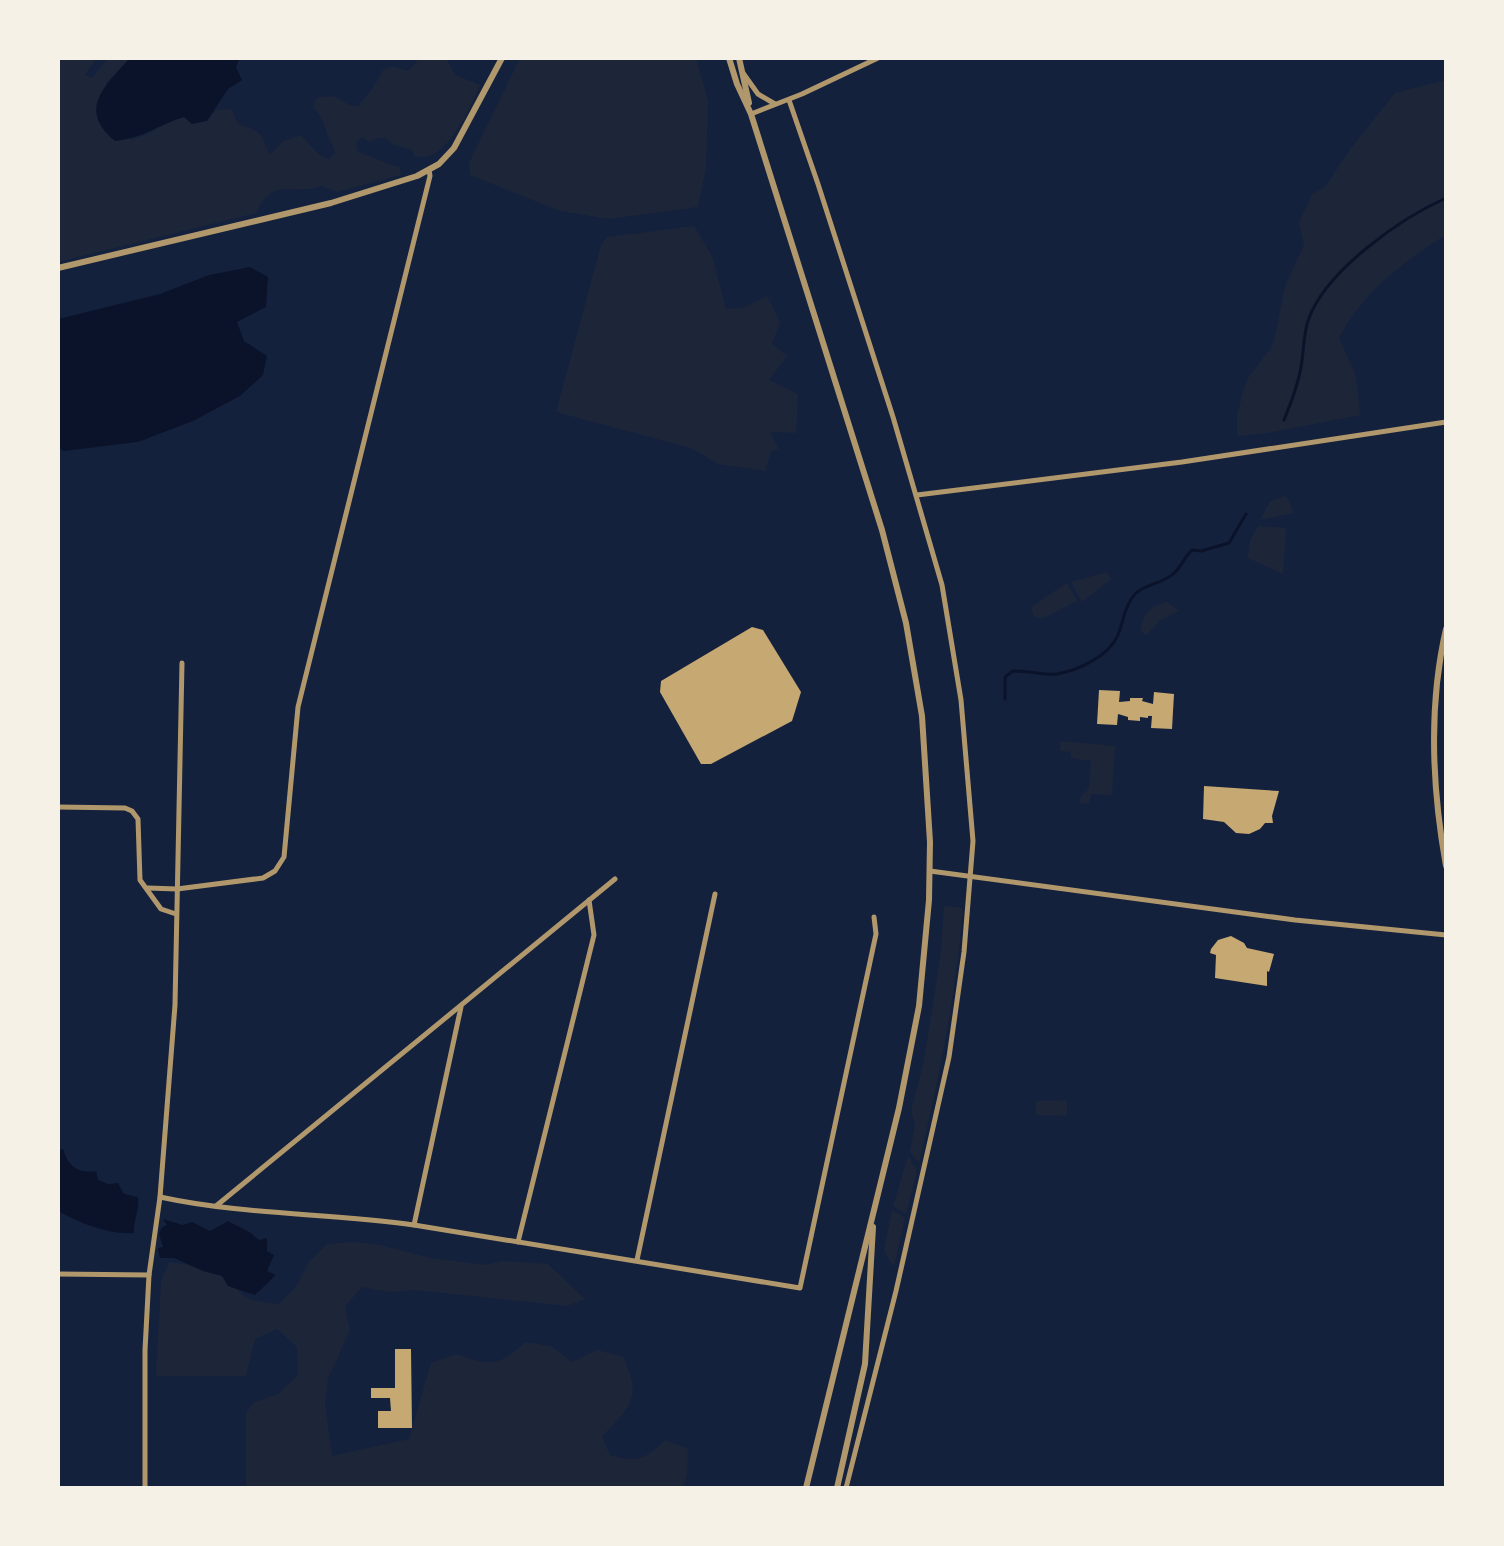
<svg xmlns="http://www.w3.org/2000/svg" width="1504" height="1546" font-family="Merriweather,serif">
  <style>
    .green { fill: #1d2539 }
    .water { fill: #0b132b }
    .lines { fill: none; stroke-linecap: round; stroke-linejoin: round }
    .stream { stroke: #0b132b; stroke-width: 3 }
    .building { fill: #c6a872 }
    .minor { stroke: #b1986c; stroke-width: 5 }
    .tertiary { stroke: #b1986c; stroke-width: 6 }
  </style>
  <rect width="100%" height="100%" fill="#14213d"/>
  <g class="green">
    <path d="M 58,58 L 97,58 L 85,75 L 92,78 L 108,58 L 130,58 L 106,83 L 131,140 L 151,133 L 160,124 L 185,117 L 207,121 L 216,110 L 231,109 L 238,124 C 246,127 257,129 262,137 C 266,144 264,148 271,154 L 283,141 L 301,135 L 319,155 L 328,159 L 335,154 C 334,145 331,144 328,136 C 322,121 325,120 313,107 L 317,98 L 334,96 L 349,105 L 358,106 C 364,100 381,77 383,70 L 392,66 L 408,71 L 420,58 L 446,58 L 455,75 L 480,85 C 472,105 454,143 434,154 C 429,157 421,156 415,157 L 411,149 L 393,145 L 386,138 L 378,138 L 369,142 L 362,137 L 356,143 L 358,152 C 373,156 385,164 400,167 L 401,175 L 337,192 L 321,186 C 289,197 274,175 256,213 L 58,262 Z"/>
    <path d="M 520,58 L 696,58 L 708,101 L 706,167 L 698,207 L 609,219 L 560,211 L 470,175 L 469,163 Z"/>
    <path d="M 1446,80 L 1446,235 C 1404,260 1362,294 1339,338 L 1356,376 L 1360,415 L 1268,433 L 1237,436 L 1237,415 L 1243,392 L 1248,378 L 1270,349 L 1275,337 L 1285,286 L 1304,245 L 1299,223 L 1312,194 L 1325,187 L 1351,148 L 1395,93 Z"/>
    <path d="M 694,226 L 712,256 L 726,309 L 743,308 L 767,296 L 780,322 L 772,344 L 787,356 L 769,380 L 798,394 L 796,433 L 770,432 L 779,449 L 771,451 L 765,471 L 718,464 L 691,448 L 556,412 L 601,245 L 607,237 Z"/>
    <path d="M 1286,496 L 1294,513 L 1260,520 L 1270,501 Z"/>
    <path d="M 1258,526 L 1286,528 L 1283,574 L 1248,558 L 1250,540 Z"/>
    <path d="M 1107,572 L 1111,579 L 1082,602 L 1071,582 Z"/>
    <path d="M 1067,583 L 1077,601 L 1044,618 L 1034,617 L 1031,607 Z"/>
    <path d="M 1167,602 L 1179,611 L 1160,620 L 1146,636 L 1141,630 C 1143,613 1151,606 1167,602 Z"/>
    <path d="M 1061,741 L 1115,746 L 1112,795 L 1091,794 L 1089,804 L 1079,803 L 1081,796 L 1089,789 L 1091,761 L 1071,758 L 1071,752 L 1060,751 Z"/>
    <path d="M 944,906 L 963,908 C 956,995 939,1078 919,1163 L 910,1152 L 915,1125 L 911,1111 L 923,1065 L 933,1004 L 941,951 Z"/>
    <path d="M 1067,1100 L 1067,1116 L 1036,1115 L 1036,1101 Z"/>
    <path d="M 908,1156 L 917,1170 L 906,1214 L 893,1206 Z"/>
    <path d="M 892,1210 L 905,1218 L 894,1267 L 884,1251 Z"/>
    <path d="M 353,1242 L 380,1245 L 431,1258 L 484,1265 L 503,1261 L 548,1264 L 585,1299 L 567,1306 L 415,1290 L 389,1292 L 362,1287 L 345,1307 L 350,1331 L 328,1378 L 325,1404 L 332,1456 L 409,1439 L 431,1363 L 456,1354 C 489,1366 498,1368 525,1342 L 551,1346 L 572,1362 L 597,1350 L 623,1357 C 643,1399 630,1406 602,1437 L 610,1455 C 636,1463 645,1460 665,1440 L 688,1449 L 687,1475 L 682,1488 L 246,1488 L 246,1413 L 253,1403 L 278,1394 L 298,1375 L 297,1347 L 277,1329 L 255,1339 L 246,1376 L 156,1376 L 161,1281 L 169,1262 L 204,1267 L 228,1274 C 238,1300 254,1302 279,1304 L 297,1285 L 309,1262 L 327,1244 Z"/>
  </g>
  <g class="water">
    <path d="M 130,58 L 240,58 L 236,67 L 242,80 L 228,89 L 207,121 L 192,124 L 184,117 C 158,125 144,138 115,141 C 77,109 105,86 130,58 Z"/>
    <path d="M 250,267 L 268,277 L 266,307 L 237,322 L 244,341 L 267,356 L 263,375 L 240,396 L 193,421 L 138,442 L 64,451 L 58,447 L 58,319 L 160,294 L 209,275 Z"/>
    <path d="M 63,1149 C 68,1166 78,1174 96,1171 L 98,1180 L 108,1184 L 118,1183 L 124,1194 L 138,1197 C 140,1210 133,1220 134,1233 C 107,1235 81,1223 58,1211 L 58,1150 Z"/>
    <path d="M 163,1219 L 183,1225 L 192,1222 L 210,1231 L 228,1221 L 251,1233 L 259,1240 L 267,1238 L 267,1251 L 274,1255 L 267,1271 L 276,1275 L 255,1295 L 228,1286 L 222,1276 L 203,1271 L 174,1258 L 160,1258 L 158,1248 L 163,1247 L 159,1234 L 162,1227 L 167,1225 Z"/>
  </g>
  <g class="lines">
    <g class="stream">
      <path d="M 1284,420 C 1291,403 1298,385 1301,367 C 1304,351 1303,333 1309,318 C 1327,270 1401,218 1446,198"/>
      <path d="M 1005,699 L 1005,677 L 1013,671 C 1026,670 1047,676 1057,674 C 1079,670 1109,656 1118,635 C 1124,620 1124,607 1135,594 C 1144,584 1162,584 1173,574 C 1181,568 1184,557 1192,550 L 1201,551 L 1229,543 L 1246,514"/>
    </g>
  </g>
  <g class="building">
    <path d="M 752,627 L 763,630 L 801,692 L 792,721 L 711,764 L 701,764 L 660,692 L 661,681 Z"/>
    <path d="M 1099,690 L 1120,691 L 1119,702 L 1130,701 L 1130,698 L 1143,698 L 1142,701 L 1153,704 L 1154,692 L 1174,694 L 1172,729 L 1151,728 L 1152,716 L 1148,716 L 1148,718 L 1140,717 L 1140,721 L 1128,720 L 1128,717 L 1118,714 L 1117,725 L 1097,724 Z"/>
    <path d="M 1204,786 L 1279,791 L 1272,816 L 1273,823 L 1265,823 L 1260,829 L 1249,834 L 1236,833 L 1224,822 L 1203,819 Z"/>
    <path d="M 1231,936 L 1244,943 L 1247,948 L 1274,954 L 1269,972 L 1267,971 L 1267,986 L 1215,978 L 1216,955 L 1210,953 L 1211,949 L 1218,940 Z"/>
    <path d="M 395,1349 L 411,1349 L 412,1428 L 378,1428 L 378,1411 L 391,1411 L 390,1398 L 371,1398 L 371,1388 L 395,1388 Z"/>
  </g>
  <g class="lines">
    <g class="minor">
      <path d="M 743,73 L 758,94 L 775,104"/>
      <path d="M 789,100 L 818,184 L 893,417 L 942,585 L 961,700 L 973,841 L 964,952 L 949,1057 L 896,1291 L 846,1488"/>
      <path d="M 751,114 L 802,94 L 878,58"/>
      <path d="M 917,495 L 1182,462 L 1446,422"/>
      <path d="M 58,807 L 125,808 L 132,811 L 138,819 L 140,880 L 161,909 L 176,914"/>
      <path d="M 930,871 L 1295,920 L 1446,935"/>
      <path d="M 148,888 L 177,889 L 263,878 L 275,871 L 284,857 L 298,707 L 430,176 L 429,170"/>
      <path d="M 160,1197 C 243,1215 330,1213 414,1225 L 800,1288 L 876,934 L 874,917"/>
      <path d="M 216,1206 L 615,879"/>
      <path d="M 414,1225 L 461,1007"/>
      <path d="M 518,1242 L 594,935 L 589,900"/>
      <path d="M 637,1260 L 715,894"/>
      <path d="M 58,1274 L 149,1275"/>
      <path d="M 145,1488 L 145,1350 L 149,1275 L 160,1197 L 175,1005 L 182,663"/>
    </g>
    <g class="tertiary">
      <path d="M 729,58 L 737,84 L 751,114 L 882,530 L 906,623 L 922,716 L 930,842 L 929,900 L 919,1006 L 899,1108 L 806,1488"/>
      <path d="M 739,58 L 749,103"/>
      <path d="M 58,268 L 331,203 L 417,176 L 439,164 L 454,148 L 502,58"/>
      <path d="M 1446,629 C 1428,707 1432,788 1446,866"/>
      <path d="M 837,1488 L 865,1364 L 873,1227"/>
    </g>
  </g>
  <rect width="1504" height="1546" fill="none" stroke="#f6f1e7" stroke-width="120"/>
</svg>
